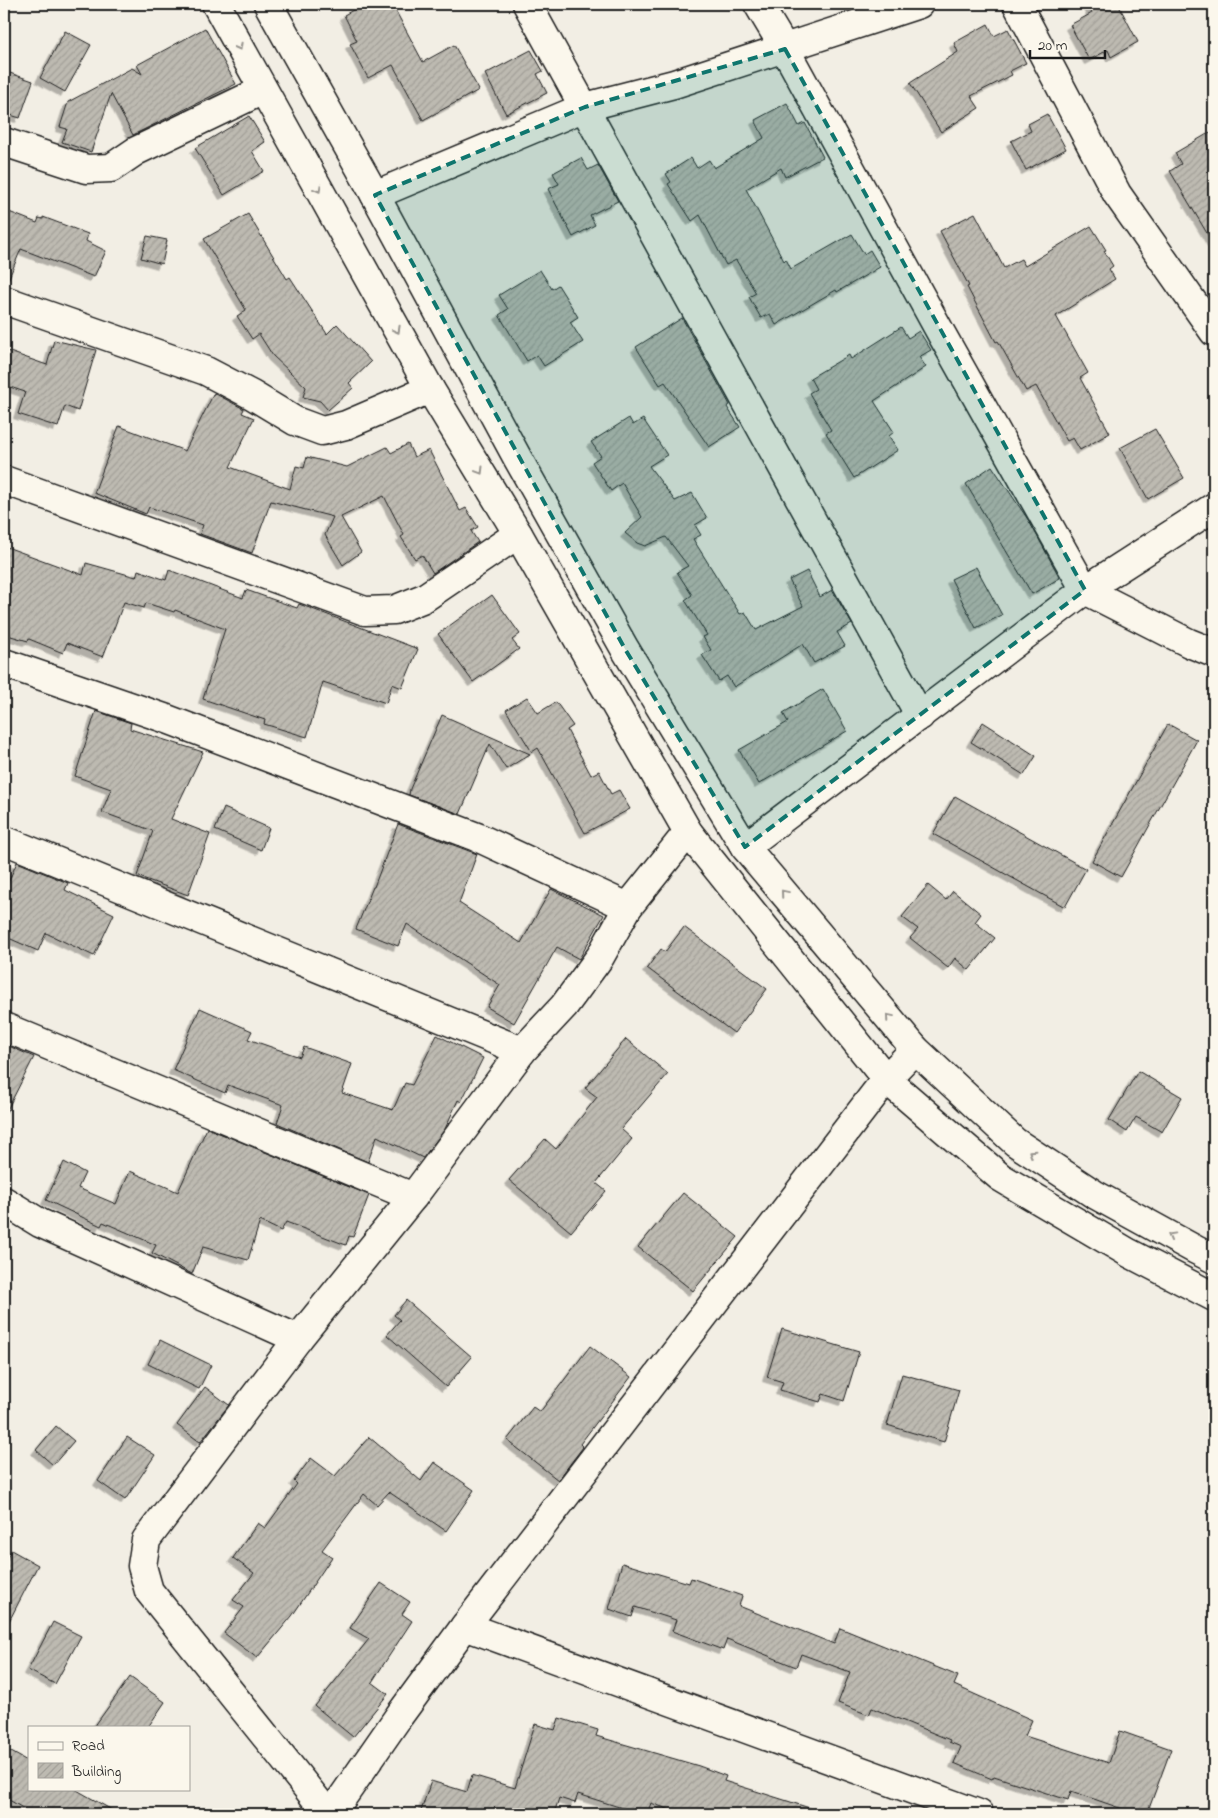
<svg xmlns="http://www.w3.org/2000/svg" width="1218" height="1818" font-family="'Indie Flower',sans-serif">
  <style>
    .building { fill: url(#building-hatch); stroke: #1c1c1c; filter: url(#shadow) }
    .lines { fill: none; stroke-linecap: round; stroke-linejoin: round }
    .minor-casing { stroke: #1c1c1c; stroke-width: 31 }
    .minor { stroke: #fbf7ec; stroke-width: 28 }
    .oneway { stroke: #97948e }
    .marked { fill: #0f766e; fill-opacity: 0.2; stroke: #0f766e; stroke-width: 4; stroke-dasharray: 10 6; stroke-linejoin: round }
  </style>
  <defs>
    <pattern id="building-hatch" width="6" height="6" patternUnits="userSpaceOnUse" patternTransform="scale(1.25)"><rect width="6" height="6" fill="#bdbab1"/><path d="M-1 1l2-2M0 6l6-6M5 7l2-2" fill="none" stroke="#a29f98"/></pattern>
    <filter id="shadow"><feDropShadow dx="-4.5" dy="4.5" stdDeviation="0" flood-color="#0004"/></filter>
  </defs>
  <rect width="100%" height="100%" fill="#f2eee4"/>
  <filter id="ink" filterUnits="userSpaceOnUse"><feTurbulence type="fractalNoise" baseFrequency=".02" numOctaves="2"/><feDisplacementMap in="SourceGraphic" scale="10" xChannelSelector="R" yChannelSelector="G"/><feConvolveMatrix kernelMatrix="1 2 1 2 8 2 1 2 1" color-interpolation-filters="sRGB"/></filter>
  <g filter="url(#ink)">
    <g class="building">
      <path d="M 364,4 L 392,4 L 423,62 L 454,45 L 479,90 L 423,120 L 393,65 L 368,78 L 350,44 L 357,41 L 344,15 Z"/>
      <path d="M 1087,4 L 1118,4 L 1138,42 L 1111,57 L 1108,50 L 1089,60 L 1070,25 L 1092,13 Z"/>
      <path d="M 988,24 L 994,36 L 1008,29 L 1026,63 L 1010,71 L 1012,75 L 971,96 L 979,108 L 941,132 L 910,83 L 958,52 L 954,43 Z"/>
      <path d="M 205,28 L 236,84 L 133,135 L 111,94 L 91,152 L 62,142 L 67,129 L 60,127 L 68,102 L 132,68 L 142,74 L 137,65 Z"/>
      <path d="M 65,31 L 91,45 L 65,92 L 40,78 Z"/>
      <path d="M 531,50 L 543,71 L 537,74 L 547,93 L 506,114 L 485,74 Z"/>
      <path d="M 4,71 L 33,81 L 20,118 L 4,113 Z"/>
      <path d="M 787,103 L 799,126 L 805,123 L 823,157 L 785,177 L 781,168 L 746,189 L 784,261 L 786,259 L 791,269 L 852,234 L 864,254 L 870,250 L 880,267 L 837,292 L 836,290 L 776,325 L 770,314 L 761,318 L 749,297 L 756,293 L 736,260 L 726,265 L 700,215 L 692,221 L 668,184 L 671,182 L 666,174 L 691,158 L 697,168 L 709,160 L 714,168 L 764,138 L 755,120 Z"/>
      <path d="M 1047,114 L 1066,149 L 1026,170 L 1011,141 L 1031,131 L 1028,124 Z"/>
      <path d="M 249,116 L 265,142 L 252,151 L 264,171 L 224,195 L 195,148 Z"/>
      <path d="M 1214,130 L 1214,245 L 1170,171 L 1181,164 L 1175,153 Z"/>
      <path d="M 581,158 L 588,170 L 598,165 L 618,201 L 590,215 L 595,225 L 573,237 L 548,189 L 559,184 L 553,173 Z"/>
      <path d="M 4,210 L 37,223 L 39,218 L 43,219 L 43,217 L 88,234 L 86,241 L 106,251 L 94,277 L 21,249 L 6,285 L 4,285 Z"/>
      <path d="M 975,213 L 1004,268 L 1021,259 L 1025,266 L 1091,226 L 1106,250 L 1104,251 L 1113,266 L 1109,269 L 1115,279 L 1056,316 L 1088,373 L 1080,378 L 1110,433 L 1080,450 L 1073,438 L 1067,441 L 1036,386 L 1026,391 L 998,341 L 996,342 L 967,287 L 969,286 L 940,231 Z"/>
      <path d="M 248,214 L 287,279 L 290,277 L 327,334 L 337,324 L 371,362 L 349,383 L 353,388 L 328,410 L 320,401 L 303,397 L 306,387 L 273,356 L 259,334 L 252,339 L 237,316 L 246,310 L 204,239 Z"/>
      <path d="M 147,236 L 167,240 L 162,264 L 141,258 Z"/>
      <path d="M 540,270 L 552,289 L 558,285 L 578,317 L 570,322 L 583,342 L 544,366 L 537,355 L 527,361 L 499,315 L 508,309 L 499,295 Z"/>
      <path d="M 682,318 L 730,405 L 727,407 L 740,427 L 709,447 L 665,382 L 660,385 L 636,347 Z"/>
      <path d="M 901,327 L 908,338 L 919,331 L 931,350 L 919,357 L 926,367 L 874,401 L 894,432 L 889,436 L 898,450 L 854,478 L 826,433 L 831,430 L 809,393 L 816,389 L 810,378 L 849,355 L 851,359 Z"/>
      <path d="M 54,340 L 96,350 L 78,411 L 65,406 L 58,427 L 18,414 L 25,392 L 4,385 L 4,350 L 47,365 Z"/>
      <path d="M 214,393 L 244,409 L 242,413 L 254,418 L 230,467 L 290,489 L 296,466 L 304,468 L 307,457 L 347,467 L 387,447 L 391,453 L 408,444 L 414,457 L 429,450 L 460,511 L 466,508 L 478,527 L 471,531 L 478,542 L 433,573 L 422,555 L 415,559 L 401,537 L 404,535 L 384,496 L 341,517 L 361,552 L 343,565 L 325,535 L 333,517 L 271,501 L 252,553 L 200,534 L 203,525 L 149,507 L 146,514 L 94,493 L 119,426 L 185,451 Z"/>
      <path d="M 629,418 L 633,425 L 643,419 L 667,455 L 649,466 L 675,501 L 692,493 L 707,518 L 695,525 L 701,535 L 693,539 L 740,614 L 745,612 L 756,630 L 803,606 L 789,580 L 807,571 L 820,597 L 832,590 L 852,624 L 837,632 L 845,646 L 814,663 L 803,644 L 734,687 L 727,676 L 719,681 L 702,655 L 711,650 L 703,637 L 707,635 L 685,600 L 692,595 L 677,572 L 688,566 L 666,537 L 645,546 L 637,543 L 625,533 L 642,517 L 622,483 L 611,491 L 592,462 L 601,456 L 591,442 Z"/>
      <path d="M 1155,429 L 1184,478 L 1148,499 L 1120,448 Z"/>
      <path d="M 992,466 L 1029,521 L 1060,578 L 1032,594 L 966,484 Z"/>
      <path d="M 4,546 L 83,575 L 86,563 L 136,577 L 138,570 L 166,580 L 169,570 L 243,598 L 246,590 L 297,608 L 299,604 L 418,649 L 402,688 L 392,684 L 386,703 L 323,682 L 307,737 L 264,724 L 265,720 L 203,699 L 225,629 L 175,610 L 174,612 L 146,603 L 144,608 L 124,602 L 103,657 L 67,643 L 63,653 L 29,639 L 28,641 L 4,634 Z"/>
      <path d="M 976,567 L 1002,615 L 976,628 L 951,579 Z"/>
      <path d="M 492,595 L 520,634 L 512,640 L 519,649 L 473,682 L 438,634 Z"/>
      <path d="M 823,689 L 847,731 L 759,784 L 739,750 L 788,722 L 783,713 Z"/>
      <path d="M 527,697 L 538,713 L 556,702 L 573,726 L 567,730 L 591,775 L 599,771 L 611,794 L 619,790 L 630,809 L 585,833 L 538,748 L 532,752 L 506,710 Z"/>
      <path d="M 96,711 L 131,723 L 130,729 L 203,752 L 171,819 L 210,834 L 188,895 L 137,876 L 153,831 L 102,812 L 111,789 L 75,776 Z"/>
      <path d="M 442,715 L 530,754 L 506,769 L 490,744 L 460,814 L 409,795 L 410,789 Z"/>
      <path d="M 983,722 L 1036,756 L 1024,775 L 971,742 Z"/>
      <path d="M 1168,724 L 1197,740 L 1121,877 L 1092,861 Z"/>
      <path d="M 955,796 L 1086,869 L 1065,907 L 933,834 Z"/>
      <path d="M 224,808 L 269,828 L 261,850 L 215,830 Z"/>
      <path d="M 398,824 L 477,854 L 459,903 L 521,943 L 551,889 L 604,915 L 579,959 L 557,947 L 514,1023 L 487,1007 L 500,985 L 407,924 L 398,946 L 356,929 L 373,887 L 374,887 Z"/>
      <path d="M 17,862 L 68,883 L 65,890 L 114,914 L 94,956 L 46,933 L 38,951 L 4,936 L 4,892 Z"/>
      <path d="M 928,885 L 946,900 L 953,891 L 981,914 L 975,922 L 995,938 L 969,970 L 955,958 L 948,968 L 910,938 L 918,929 L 902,917 Z"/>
      <path d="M 684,927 L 767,989 L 734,1033 L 647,968 L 661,949 L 665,952 Z"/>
      <path d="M 200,1008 L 252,1031 L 248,1039 L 300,1057 L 304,1047 L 352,1064 L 342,1093 L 393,1110 L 405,1083 L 412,1085 L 437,1035 L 483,1058 L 461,1102 L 458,1100 L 445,1129 L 423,1158 L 377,1136 L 368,1162 L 277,1123 L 283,1105 L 228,1085 L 225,1093 L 173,1070 Z"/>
      <path d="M 626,1039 L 668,1074 L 621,1129 L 632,1139 L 596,1183 L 606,1191 L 571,1232 L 509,1180 L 545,1139 L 556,1149 L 597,1097 L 585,1088 Z"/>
      <path d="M 4,1044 L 34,1057 L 4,1116 Z"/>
      <path d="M 1138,1071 L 1182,1097 L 1162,1132 L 1136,1117 L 1127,1132 L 1109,1120 Z"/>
      <path d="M 207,1128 L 369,1195 L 353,1237 L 349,1236 L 346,1245 L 286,1222 L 281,1231 L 260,1221 L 248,1260 L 203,1247 L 192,1274 L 152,1253 L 156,1245 L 103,1222 L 101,1226 L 46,1200 L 64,1162 L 85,1173 L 78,1188 L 116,1204 L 130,1171 L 178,1192 Z"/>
      <path d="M 683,1193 L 738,1237 L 693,1291 L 638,1247 Z"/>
      <path d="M 406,1300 L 472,1357 L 446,1387 L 387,1335 L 400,1320 L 394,1315 Z"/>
      <path d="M 782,1329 L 859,1352 L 844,1401 L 823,1394 L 820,1402 L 780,1390 L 783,1382 L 767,1377 Z"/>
      <path d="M 160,1340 L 211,1365 L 199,1389 L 148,1364 Z"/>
      <path d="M 590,1346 L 631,1377 L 580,1444 L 583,1447 L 558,1480 L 507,1440 L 533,1407 L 540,1412 Z"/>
      <path d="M 902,1374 L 959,1390 L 944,1442 L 887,1425 Z"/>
      <path d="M 205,1387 L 229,1405 L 200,1442 L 177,1425 Z"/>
      <path d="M 56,1426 L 74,1441 L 53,1465 L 36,1450 Z"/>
      <path d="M 127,1437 L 155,1455 L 125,1500 L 98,1481 Z"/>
      <path d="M 369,1437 L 421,1481 L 434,1462 L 474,1490 L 446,1531 L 389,1492 L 377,1505 L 364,1494 L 322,1550 L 332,1557 L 292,1616 L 257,1658 L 224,1633 L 244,1607 L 233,1600 L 254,1573 L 233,1558 L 258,1523 L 265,1528 L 297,1484 L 294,1481 L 311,1458 L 335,1476 Z"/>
      <path d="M 11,1550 L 38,1565 L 4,1631 L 4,1564 Z"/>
      <path d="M 622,1563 L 689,1583 L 691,1578 L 742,1596 L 739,1606 L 834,1644 L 840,1628 L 958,1676 L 954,1685 L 1032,1720 L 1025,1736 L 1109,1763 L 1120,1731 L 1171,1749 L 1147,1814 L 1137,1814 L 1071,1791 L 1068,1800 L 994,1776 L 992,1779 L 954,1763 L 961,1747 L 949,1742 L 950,1740 L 872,1708 L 869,1715 L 838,1703 L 850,1672 L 801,1654 L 796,1667 L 727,1639 L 723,1650 L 672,1631 L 676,1620 L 635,1607 L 632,1617 L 609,1609 Z"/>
      <path d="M 381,1583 L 410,1602 L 402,1614 L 412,1621 L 372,1682 L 388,1694 L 353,1737 L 315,1706 L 369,1639 L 350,1628 Z"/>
      <path d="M 53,1622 L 81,1636 L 55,1684 L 28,1670 Z"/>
      <path d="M 130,1677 L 165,1702 L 148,1727 L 94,1727 Z"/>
      <path d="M 559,1718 L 598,1730 L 596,1736 L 699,1766 L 726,1776 L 724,1781 L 816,1810 L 815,1814 L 682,1814 L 651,1803 L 647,1814 L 641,1814 L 578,1794 L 575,1803 L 559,1798 L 554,1814 L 420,1814 L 431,1781 L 467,1792 L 472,1775 L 515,1788 L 535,1724 L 555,1730 Z"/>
      <path d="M 4,1748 L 29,1762 L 29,1789 L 75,1789 L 119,1814 L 33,1814 L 4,1797 Z"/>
    </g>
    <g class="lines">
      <defs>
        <g id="minor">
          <path d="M 216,4 L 430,389 L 518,534 L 688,832 L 886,1079 L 1000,1177 L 1129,1253 L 1214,1297"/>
          <path d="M 268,4 L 375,195 L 518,459 L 625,649 L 745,847 L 915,1049 L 1015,1142 L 1094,1194 L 1196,1250 L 1214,1259"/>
          <path d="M 527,4 L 920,716"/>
          <path d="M 758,4 L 785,49 L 942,335 L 1085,590 L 1189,643 L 1214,653"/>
          <path d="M 1017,4 L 1117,194 L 1214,332"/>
          <path d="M 4,142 L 86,169 L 111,168 L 136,151 L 263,90"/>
          <path d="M 375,195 L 585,107 L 674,84 L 919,4"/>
          <path d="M 4,300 L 206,371 L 252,395 L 295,421 L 322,431 L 346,425 L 430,389"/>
          <path d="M 4,480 L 365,611 L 394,610 L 424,598 L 518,534"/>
          <path d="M 4,663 L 167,719 L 477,837 L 628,907"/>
          <path d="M 4,840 L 522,1051"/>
          <path d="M 745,847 L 1085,590 L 1214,507"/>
          <path d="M 4,1027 L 413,1197"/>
          <path d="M 4,1201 L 40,1223 L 298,1339"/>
          <path d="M 465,1626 L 979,1814"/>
          <path d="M 328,1814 L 149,1591 L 142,1566 L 146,1540 L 298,1339 L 413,1197 L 522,1051 L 564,1006 L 600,957 L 628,907 L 688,832"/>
          <path d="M 331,1814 L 399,1716 L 465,1626 L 886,1079 L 915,1049"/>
        </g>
      </defs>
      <use href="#minor" class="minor-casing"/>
      <use href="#minor" class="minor"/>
    </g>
    <defs><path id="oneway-chevron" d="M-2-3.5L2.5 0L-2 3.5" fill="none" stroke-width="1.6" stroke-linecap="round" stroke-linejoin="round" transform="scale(1.25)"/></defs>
    <g class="oneway">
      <use href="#oneway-chevron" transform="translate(239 47) rotate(61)"/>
      <use href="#oneway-chevron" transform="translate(318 189) rotate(61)"/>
      <use href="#oneway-chevron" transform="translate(397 330) rotate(61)"/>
      <use href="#oneway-chevron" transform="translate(480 471) rotate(59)"/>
      <use href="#oneway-chevron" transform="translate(784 893) rotate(-130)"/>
      <use href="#oneway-chevron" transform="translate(889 1017) rotate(-130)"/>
      <use href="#oneway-chevron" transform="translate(1032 1153) rotate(-147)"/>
      <use href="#oneway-chevron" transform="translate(1171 1236) rotate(-151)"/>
    </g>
  </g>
  <path class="marked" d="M 785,49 L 1085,590 L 745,847 L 625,649 L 375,195 L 585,107 Z"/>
  <rect width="1218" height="1818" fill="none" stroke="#fbf7ec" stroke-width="20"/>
  <rect x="10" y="10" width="1198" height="1798" fill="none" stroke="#1c1c1c" stroke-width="2" filter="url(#ink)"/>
  <rect x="28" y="1726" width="162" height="65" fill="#fbf7ec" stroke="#a29f99"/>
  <rect x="38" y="1742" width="25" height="8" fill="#fbf7ec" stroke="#a29f99"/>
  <text x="72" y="1750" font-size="15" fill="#1c1c1c">Road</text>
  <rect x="38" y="1763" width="25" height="15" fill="url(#building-hatch)" stroke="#a29f99"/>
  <text x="72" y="1776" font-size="15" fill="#1c1c1c">Building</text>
  <path d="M1030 50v8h75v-8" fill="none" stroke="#1c1c1c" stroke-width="2.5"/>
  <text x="1038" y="50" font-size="15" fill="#1c1c1c" stroke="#fbf7ec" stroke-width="4" paint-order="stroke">20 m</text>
</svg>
